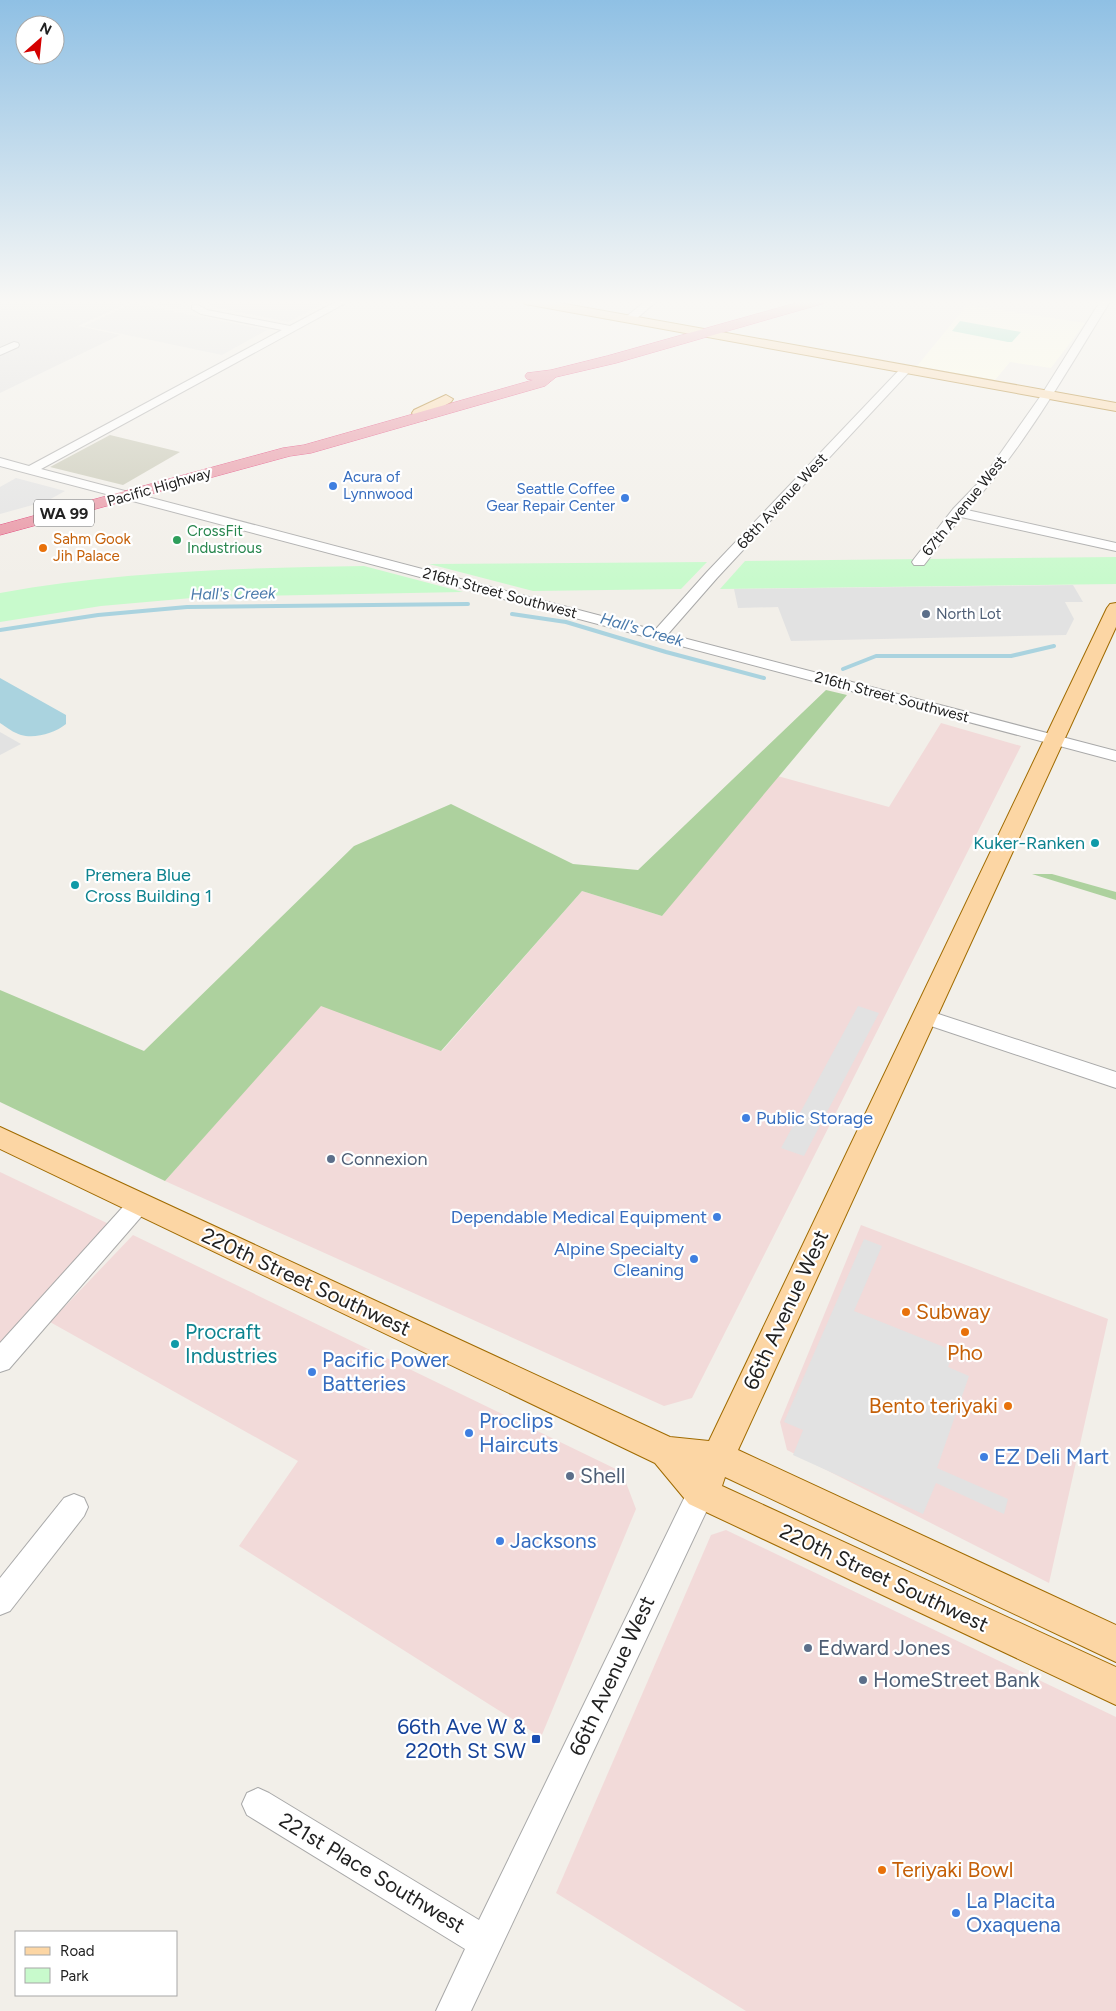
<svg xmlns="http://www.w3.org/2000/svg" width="1116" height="2011" font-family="Figtree,sans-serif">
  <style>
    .residential { fill: #e0dfdf }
    .commercial { fill: #f2dad9 }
    .education { fill: #ffffe5 }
    .construction { fill: #c7c7b4 }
    .forest { fill: #add19e }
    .park { fill: #c8facc }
    .pitch { fill: #88e0be }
    .parking { fill: #e2e2e2 }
    .water { fill: #aad3df }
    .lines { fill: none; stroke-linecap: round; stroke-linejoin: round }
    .stream { stroke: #aad3df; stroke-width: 4 }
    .minor-casing { stroke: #a9a9a9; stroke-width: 2 }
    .major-casing { stroke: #a06b00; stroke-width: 2 }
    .highway-casing { stroke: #dc2a67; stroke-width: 1 }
    .minor { fill: #fff; fill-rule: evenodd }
    .major { fill: #fcd6a4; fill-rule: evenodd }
    .highway { fill: #e892a2; fill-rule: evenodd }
    .shop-dot { fill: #3f7fe0; stroke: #fff; stroke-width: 2 }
    .leisure-dot { fill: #2e9e5b; stroke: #fff; stroke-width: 2 }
    .food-dot { fill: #e8710a; stroke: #fff; stroke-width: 2 }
    .service-dot { fill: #5c6f8a; stroke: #fff; stroke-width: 2 }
    .culture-dot { fill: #0f9aa8; stroke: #fff; stroke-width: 2 }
    .transit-dot { fill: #1a4fb4; stroke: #fff; stroke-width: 2 }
    .labels { text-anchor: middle; stroke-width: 4.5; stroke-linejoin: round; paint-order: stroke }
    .far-shop-label { font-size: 15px; fill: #366cbe; stroke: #fff; text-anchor: start }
    .far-street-label { font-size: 15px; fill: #222; stroke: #fff }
    .far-leisure-label { font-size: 15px; fill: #27864d; stroke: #fff; text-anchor: start }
    .far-food-label { font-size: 15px; fill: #c56008; stroke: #fff; text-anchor: start }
    .far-service-label { font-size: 15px; fill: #4e5e75; stroke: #fff; text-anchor: start }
    .shield { fill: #fff; stroke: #646464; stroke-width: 1 }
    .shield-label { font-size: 16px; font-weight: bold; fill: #222 }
    .far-water-label { font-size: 16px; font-style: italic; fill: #4a7aab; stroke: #fff }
    .culture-label { font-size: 18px; fill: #0d838f; stroke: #fff; text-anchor: end }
    .shop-label { font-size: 18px; fill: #366cbe; stroke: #fff; text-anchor: end }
    .service-label { font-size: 18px; fill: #4e5e75; stroke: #fff; text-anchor: start }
    .near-street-label { font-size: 21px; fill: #222; stroke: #fff }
    .near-food-label { font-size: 21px; fill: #c56008; stroke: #fff; text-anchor: start }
    .near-culture-label { font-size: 21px; fill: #0d838f; stroke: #fff; text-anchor: start }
    .near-shop-label { font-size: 21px; fill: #366cbe; stroke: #fff; text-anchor: start }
    .near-service-label { font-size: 21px; fill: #4e5e75; stroke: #fff; text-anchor: start }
    .near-transit-label { font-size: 21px; fill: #164399; stroke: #fff; text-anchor: end }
  </style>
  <rect width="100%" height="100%" fill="#f2efe9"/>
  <path class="residential" d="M 0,300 L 332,300 L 288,322 L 214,307 L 208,302 L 202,301 L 184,302 L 177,308 L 135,300 L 78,326 L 120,335 L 0,393 Z"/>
  <g class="commercial">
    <path d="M 941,723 L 1021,746 L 692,1398 L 664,1406 L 165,1181 L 321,1005 L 442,1051 L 582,891 L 662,916 L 774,775 L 889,807 Z"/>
    <path d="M 0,1172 L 111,1225 L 0,1348 Z"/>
    <path d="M 861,1225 L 1108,1319 L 1049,1583 L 787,1450 L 780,1422 Z"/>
    <path d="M 133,1235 L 622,1472 L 636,1509 L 541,1737 L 239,1546 L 298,1461 L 50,1322 Z"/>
    <path d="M 726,1530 L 1116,1717 L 1116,2011 L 746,2011 L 556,1893 L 711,1535 Z"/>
  </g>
  <path class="education" d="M 967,305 L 1085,323 L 1051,368 L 1010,362 L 995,380 L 917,366 Z"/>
  <path class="construction" d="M 110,435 L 180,452 L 123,485 L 50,467 Z"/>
  <g class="forest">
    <path d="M 826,690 L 847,695 L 662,916 L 582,891 L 441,1051 L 321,1006 L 165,1181 L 0,1102 L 0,990 L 144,1051 L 354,846 L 451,804 L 573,864 L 638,870 Z"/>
    <path d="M 1032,874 L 1052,874 L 1116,892 L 1116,900 Z"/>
  </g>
  <g class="park">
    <path d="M 1116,557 L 1116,584 L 720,589 L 745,561 Z"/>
    <path d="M 707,562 L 681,589 L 533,591 L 429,564 Z"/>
    <path d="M 364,566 L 463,592 L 203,597 L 101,606 L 0,622 L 0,593 C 121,571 242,568 364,566 Z"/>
  </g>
  <path class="pitch" d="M 960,321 L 1021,332 L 1012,342 L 1008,342 L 952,331 Z"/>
  <g class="parking">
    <path d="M 0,300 L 19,300 L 74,312 L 101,300 L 128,300 L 79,323 L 0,307 Z"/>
    <path d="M 133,303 L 201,317 L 267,330 L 222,355 L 84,326 Z"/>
    <path d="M 16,478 L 65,491 L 47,501 L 0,514 L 0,487 Z"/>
    <path d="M 1073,585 L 1083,602 L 1065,602 L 1074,619 L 1066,635 L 791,641 L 778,607 L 738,608 L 734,589 Z"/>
    <path d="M 0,732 L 21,744 L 0,755 Z"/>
    <path d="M 858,1006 L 879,1013 L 804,1156 L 781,1148 Z"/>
    <path d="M 864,1239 L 882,1246 L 854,1311 L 954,1351 L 948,1367 L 969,1376 L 937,1468 L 1008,1499 L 1004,1514 L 936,1483 L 923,1514 L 793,1455 L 803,1430 L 784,1422 Z"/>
  </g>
  <path class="water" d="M 0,678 L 66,715 L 66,724 C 55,733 35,739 21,735 C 14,733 6,727 0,723 Z"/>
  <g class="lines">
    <g class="stream">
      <path d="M 512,614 L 566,622 L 666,652 L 764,678"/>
      <path d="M 0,630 L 98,615 L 187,607 L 468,604"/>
      <path d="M 843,669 L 876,656 L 1011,656 L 1054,646"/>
    </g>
    <defs>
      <g id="minor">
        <path d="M 339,300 L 351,300 L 41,469 L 655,630 L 707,572 L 903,366 L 911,366 L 912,368 L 911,370 L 717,578 L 668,634 L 1116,751 L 1116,761 L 0,466 L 0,458 L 29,466 L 282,330 L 201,314 L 192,309 L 192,305 L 198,305 L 207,310 L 290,326 Z"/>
        <path d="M 647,300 L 658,300 L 635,320 L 627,320 L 627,316 Z"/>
        <path d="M 1101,300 L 1111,300 C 1066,372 1024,448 967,510 L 1116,543 L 1116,551 L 961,517 L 924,565 L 914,565 L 912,562 L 914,559 L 953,509 L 983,478 L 1042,394 Z"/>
        <path d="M 14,342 L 18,343 L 19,345 L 18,347 L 0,355 L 0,348 Z"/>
        <path d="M 923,1009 L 1116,1072 L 1116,1088 L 916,1021 L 913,1016 L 916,1011 Z"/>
        <path d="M 139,1195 L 147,1198 L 150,1204 L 147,1210 L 9,1369 L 0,1372 L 0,1343 L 131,1198 Z"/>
        <path d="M 701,1480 L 711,1484 L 715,1493 L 471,2011 L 436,2011 L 465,1949 L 247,1815 L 242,1804 L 247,1793 L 258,1788 L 269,1793 L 479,1920 L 691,1484 Z"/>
        <path d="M 74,1494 L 84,1498 L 88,1507 L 84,1516 L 10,1611 L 0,1615 L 0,1578 L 64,1498 Z"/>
      </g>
      <g id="major">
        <path d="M 519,300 L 543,300 L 1116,403 L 1116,411 L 525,304 Z"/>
        <path d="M 446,395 L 453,399 L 451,402 L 427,415 L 428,417 L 426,420 L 416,420 L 412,413 L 414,410 Z"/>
        <path d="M 1116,603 L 1116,627 L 738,1450 L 1116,1625 L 1116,1662 L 725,1477 L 722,1486 L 1116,1667 L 1116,1705 L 689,1504 L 655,1463 L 0,1149 L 0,1127 L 670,1437 L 709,1441 L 1107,608 L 1110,604 Z"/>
      </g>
      <path id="highway" d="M 807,300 L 827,300 L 825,303 L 616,363 L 556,377 L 545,386 L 311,453 L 290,456 L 0,535 L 0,525 L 283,448 L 304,445 L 533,380 L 527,379 L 525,376 L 527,373 L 551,370 L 607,356 Z"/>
    </defs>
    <use href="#minor" class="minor-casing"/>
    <use href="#major" class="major-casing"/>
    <use href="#highway" class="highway-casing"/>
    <use href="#minor" class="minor"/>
    <use href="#major" class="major"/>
    <use href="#highway" class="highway"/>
  </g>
  <linearGradient id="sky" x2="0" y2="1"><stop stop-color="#8fc0e4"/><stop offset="0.52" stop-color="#f9f8f5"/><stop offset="1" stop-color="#f9f8f5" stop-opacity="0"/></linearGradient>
  <rect width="1116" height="581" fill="url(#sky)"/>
  <g class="shop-dot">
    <circle cx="333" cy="486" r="5"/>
    <circle cx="625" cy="498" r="5"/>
    <circle cx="746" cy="1118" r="5"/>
    <circle cx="717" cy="1217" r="5"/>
    <circle cx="694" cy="1259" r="5"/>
    <circle cx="312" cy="1372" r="5"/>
    <circle cx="469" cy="1433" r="5"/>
    <circle cx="984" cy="1457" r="5"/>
    <circle cx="500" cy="1541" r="5"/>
    <circle cx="956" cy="1913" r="5"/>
  </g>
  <circle class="leisure-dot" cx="177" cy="540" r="5"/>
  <g class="food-dot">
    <circle cx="43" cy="548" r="5"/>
    <circle cx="906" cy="1312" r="5"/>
    <circle cx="965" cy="1332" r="5"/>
    <circle cx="1008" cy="1406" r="5"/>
    <circle cx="882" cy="1870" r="5"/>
  </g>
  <g class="service-dot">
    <circle cx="926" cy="614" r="5"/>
    <circle cx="331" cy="1159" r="5"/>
    <circle cx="570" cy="1476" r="5"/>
    <circle cx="808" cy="1648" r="5"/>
    <circle cx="863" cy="1680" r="5"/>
  </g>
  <g class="culture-dot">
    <circle cx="1095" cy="843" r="5"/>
    <circle cx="75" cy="885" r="5"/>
    <circle cx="175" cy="1344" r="5"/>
  </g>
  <rect class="transit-dot" x="531" y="1734" width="10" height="10" rx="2.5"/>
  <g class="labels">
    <g class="far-shop-label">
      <text x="343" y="482">Acura of<tspan x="343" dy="17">Lynnwood</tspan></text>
      <text x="615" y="494" text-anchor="end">Seattle Coffee<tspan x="615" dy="17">Gear Repair Center</tspan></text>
    </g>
    <g class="far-street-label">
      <text transform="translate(159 487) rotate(-16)" y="5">Pacific Highway</text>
      <text transform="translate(782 501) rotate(-47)" y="5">68th Avenue West</text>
      <text transform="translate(964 506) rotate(-51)" y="5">67th Avenue West</text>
      <text transform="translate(500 593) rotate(15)" y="5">216th Street Southwest</text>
      <text transform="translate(892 697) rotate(15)" y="5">216th Street Southwest</text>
    </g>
    <g class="far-leisure-label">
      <text x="187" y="536">CrossFit<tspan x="187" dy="17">Industrious</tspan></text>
    </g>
    <g class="far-food-label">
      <text x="53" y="544">Sahm Gook<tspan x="53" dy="17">Jih Palace</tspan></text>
    </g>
    <g class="far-service-label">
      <text x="936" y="619">North Lot</text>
    </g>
    <rect class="shield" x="34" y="499.5" width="60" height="27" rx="4"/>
    <g class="shield-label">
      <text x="64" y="519">WA 99</text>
    </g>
    <g class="far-water-label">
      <text transform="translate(233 593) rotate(-1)" y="6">Hall's Creek</text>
      <text transform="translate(642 629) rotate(16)" y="6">Hall's Creek</text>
    </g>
    <g class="culture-label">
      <text x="1085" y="849">Kuker-Ranken</text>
      <text x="85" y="881" text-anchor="start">Premera Blue<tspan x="85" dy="21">Cross Building 1</tspan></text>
    </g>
    <g class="shop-label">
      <text x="756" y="1124" text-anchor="start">Public Storage</text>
      <text x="707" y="1223">Dependable Medical Equipment</text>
      <text x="684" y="1255">Alpine Specialty<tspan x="684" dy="21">Cleaning</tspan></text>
    </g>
    <g class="service-label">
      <text x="341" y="1165">Connexion</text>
    </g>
    <g class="near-street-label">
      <text transform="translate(306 1282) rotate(25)" y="7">220th Street Southwest</text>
      <text transform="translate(786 1310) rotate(-65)" y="7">66th Avenue West</text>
      <text transform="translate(884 1578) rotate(25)" y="7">220th Street Southwest</text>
      <text transform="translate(612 1676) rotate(-65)" y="7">66th Avenue West</text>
      <text transform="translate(372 1873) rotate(31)" y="7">221st Place Southwest</text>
    </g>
    <g class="near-food-label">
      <text x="916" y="1319">Subway</text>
      <text x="965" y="1360" text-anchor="middle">Pho</text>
      <text x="998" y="1413" text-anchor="end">Bento teriyaki</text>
      <text x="892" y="1877">Teriyaki Bowl</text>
    </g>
    <g class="near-culture-label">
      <text x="185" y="1339">Procraft<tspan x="185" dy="24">Industries</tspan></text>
    </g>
    <g class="near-shop-label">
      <text x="322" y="1367">Pacific Power<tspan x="322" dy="24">Batteries</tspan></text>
      <text x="479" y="1428">Proclips<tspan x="479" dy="24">Haircuts</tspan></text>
      <text x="994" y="1464">EZ Deli Mart</text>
      <text x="510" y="1548">Jacksons</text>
      <text x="966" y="1908">La Placita<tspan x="966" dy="24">Oxaquena</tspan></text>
    </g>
    <g class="near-service-label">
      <text x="580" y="1483">Shell</text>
      <text x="818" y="1655">Edward Jones</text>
      <text x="873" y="1687">HomeStreet Bank</text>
    </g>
    <g class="near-transit-label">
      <text x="526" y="1734">66th Ave W &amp;<tspan x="526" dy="24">220th St SW</tspan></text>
    </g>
  </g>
  <rect x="15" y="1931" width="162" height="65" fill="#ffffff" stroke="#a7a7a7"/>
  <rect x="25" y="1947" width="25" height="8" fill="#fcd6a4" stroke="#a7a7a7"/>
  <text x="60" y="1956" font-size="15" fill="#222222">Road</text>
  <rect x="25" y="1968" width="25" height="15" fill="#c8facc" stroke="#a7a7a7"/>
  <text x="60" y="1981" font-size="15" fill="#222222">Park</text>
  <g transform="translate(40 40) rotate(27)"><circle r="24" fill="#ffffff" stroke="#a7a7a7"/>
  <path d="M0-4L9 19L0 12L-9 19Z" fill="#d40000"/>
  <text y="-8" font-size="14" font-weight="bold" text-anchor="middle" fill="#222222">N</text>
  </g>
</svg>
